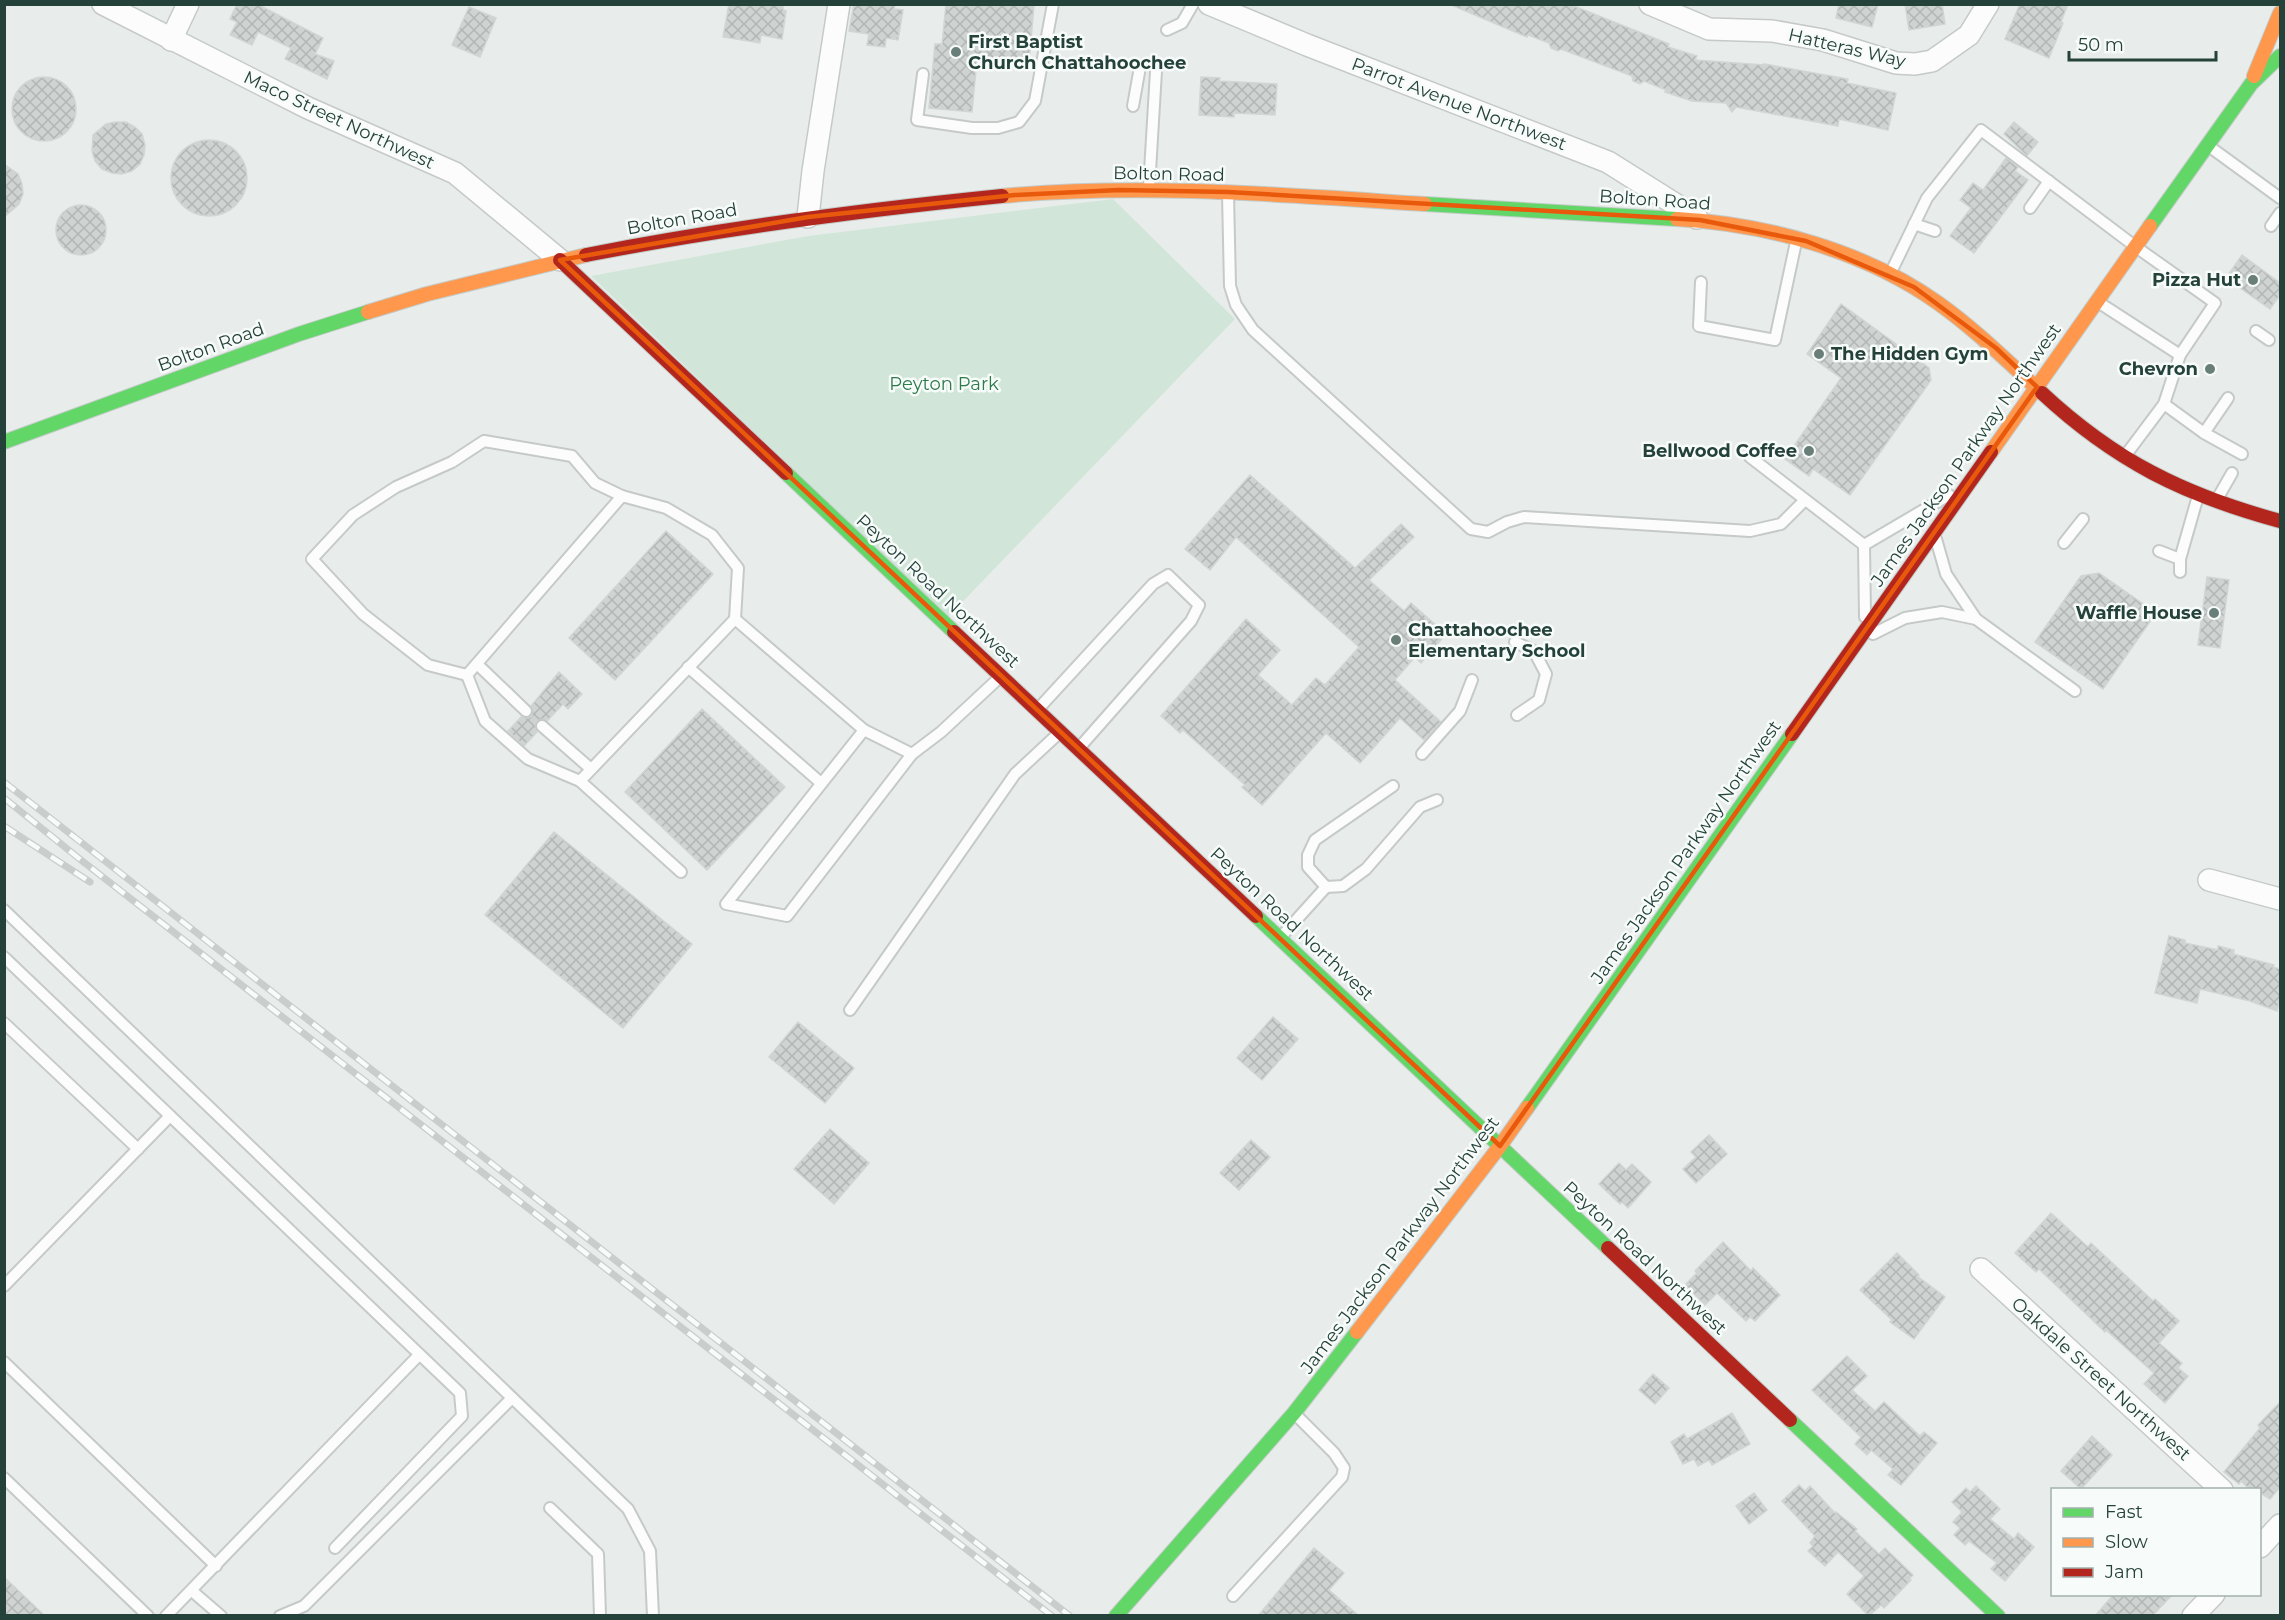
<svg xmlns="http://www.w3.org/2000/svg" width="2285" height="1620" font-family="Montserrat,sans-serif">
  <style>
    .green { fill: #d1e6d8 }
    .building { fill: url(#building-cross-hatch); stroke: #d1d6d4; stroke-width: 1.5 }
    .lines { fill: none; stroke-linecap: round; stroke-linejoin: round }
    .lane-casing { stroke: #c5cac8; stroke-width: 14 }
    .street-casing { stroke: #c5cac8; stroke-width: 24 }
    .fast-casing { stroke: #c3cbc8; stroke-width: 16 }
    .slow-casing { stroke: #c3cbc8; stroke-width: 16 }
    .jam-casing { stroke: #c3cbc8; stroke-width: 16 }
    .lane { stroke: #fcfcfc; stroke-width: 10 }
    .street { stroke: #fcfcfc; stroke-width: 21 }
    .fast { stroke: #63d668; stroke-width: 14 }
    .slow { stroke: #ff974d; stroke-width: 14 }
    .jam { stroke: #b3261e; stroke-width: 14 }
    .rail-casing { stroke: #c9cdcc; stroke-width: 7 }
    .rail { stroke: #f7fbf9; stroke-width: 4.5; stroke-dasharray: 14; stroke-linecap: butt }
    .marked { fill: none; stroke: #e8590c; stroke-width: 4.5; stroke-linejoin: round }
    .poi-dot { fill: #697e78; stroke: #f7fbf9; stroke-width: 2 }
    .labels { text-anchor: middle; stroke-width: 5; stroke-linejoin: round; paint-order: stroke }
    .poi-label { font-size: 18px; font-weight: bold; fill: #24423a; stroke: #f7fbf9; text-anchor: end }
    .street-label { font-size: 18px; fill: #24423a; stroke: #f7fbf9 }
    .park-label { font-size: 18px; fill: #2d7a4b; stroke: #f7fbf9 }
  </style>
  <defs>
    <pattern id="building-cross-hatch" width="8" height="8" patternUnits="userSpaceOnUse" patternTransform="scale(1.5)"><rect width="8" height="8" fill="#cfd4d2"/><path d="M0 0l8 8M0 8l8-8" fill="none" stroke="#b2b7b5"/></pattern>
  </defs>
  <rect width="100%" height="100%" fill="#e8edeb"/>
  <path class="green" d="M 1113,199 L 1235,319 L 948,617 L 591,276 L 808,236 Z"/>
  <g class="building">
    <path d="M 237,4 L 257,4 L 323,38 L 315,54 L 334,61 L 327,79 L 285,59 L 291,48 L 258,32 L 252,45 L 230,35 L 237,22 L 230,19 Z"/>
    <path d="M 729,4 L 783,4 L 783,10 L 786,11 L 782,39 L 761,35 L 760,43 L 723,37 Z"/>
    <path d="M 854,4 L 895,4 L 894,9 L 903,10 L 898,40 L 886,38 L 885,47 L 867,45 L 869,34 L 849,31 Z"/>
    <path d="M 946,4 L 1034,4 L 1029,64 L 977,59 L 972,112 L 929,108 L 935,44 L 942,44 Z"/>
    <path d="M 1449,4 L 1569,4 L 1669,44 L 1668,47 L 1697,56 L 1695,60 L 1764,65 L 1764,64 L 1848,79 L 1847,83 L 1896,93 L 1888,130 L 1839,119 L 1838,126 L 1736,107 L 1732,112 L 1726,103 L 1692,101 L 1665,92 L 1666,90 L 1644,81 L 1640,84 L 1633,81 L 1632,76 L 1561,49 L 1558,51 L 1551,48 L 1549,43 L 1528,35 L 1527,37 Z"/>
    <path d="M 1839,4 L 1878,4 L 1872,27 L 1836,18 Z"/>
    <path d="M 1905,4 L 1942,4 L 1945,24 L 1909,30 Z"/>
    <path d="M 2020,4 L 2068,4 L 2061,22 L 2063,23 L 2049,58 L 2005,39 Z"/>
    <path d="M 469,7 L 496,18 L 480,57 L 452,45 Z"/>
    <circle cx="44" cy="109" r="32"/>
    <path d="M 1201,77 L 1220,78 L 1219,81 L 1277,84 L 1275,115 L 1234,113 L 1234,117 L 1199,115 Z"/>
    <path d="M 115,122 L 126,122 L 135,127 L 142,134 L 145,145 L 144,155 L 140,164 L 132,171 L 122,174 L 112,173 L 102,169 L 95,161 L 92,151 L 93,135 L 106,124 Z"/>
    <path d="M 2014,122 L 2038,142 L 2027,156 L 2004,134 Z"/>
    <circle cx="209" cy="178" r="38"/>
    <path d="M 2006,158 L 2018,167 L 2015,171 L 2028,180 L 1974,253 L 1950,236 L 1971,208 L 1960,200 L 1973,183 L 1983,190 Z"/>
    <path d="M 4,164 L 18,174 L 22,184 L 23,194 L 19,204 L 4,217 Z"/>
    <circle cx="81" cy="230" r="25"/>
    <path d="M 2242,255 L 2280,283 L 2280,295 L 2270,309 L 2226,278 Z"/>
    <path d="M 1841,304 L 1929,368 L 1931,380 L 1850,495 L 1813,469 L 1809,476 L 1785,459 L 1841,378 L 1807,354 Z"/>
    <path d="M 1250,475 L 1355,568 L 1401,524 L 1414,537 L 1369,580 L 1404,611 L 1411,603 L 1446,634 L 1421,663 L 1415,657 L 1395,680 L 1441,722 L 1424,740 L 1400,718 L 1360,763 L 1326,733 L 1262,805 L 1242,787 L 1245,785 L 1183,730 L 1180,733 L 1161,716 L 1246,619 L 1280,650 L 1258,675 L 1292,705 L 1316,678 L 1325,685 L 1359,647 L 1236,537 L 1210,570 L 1185,549 Z"/>
    <path d="M 666,531 L 713,574 L 615,680 L 569,638 Z"/>
    <path d="M 2099,573 L 2156,613 L 2103,689 L 2035,642 L 2081,576 Z"/>
    <path d="M 2207,577 L 2229,580 L 2220,648 L 2198,645 Z"/>
    <path d="M 559,672 L 582,694 L 568,709 L 563,704 L 547,721 L 543,719 L 537,721 L 535,725 L 537,732 L 524,746 L 508,731 L 521,717 L 528,718 L 532,716 L 533,709 L 531,706 Z"/>
    <path d="M 702,709 L 785,787 L 707,870 L 625,792 Z"/>
    <path d="M 554,832 L 692,944 L 623,1028 L 485,915 Z"/>
    <path d="M 2169,936 L 2185,940 L 2185,943 L 2218,950 L 2218,946 L 2234,950 L 2233,954 L 2274,965 L 2273,967 L 2280,969 L 2280,998 L 2277,1011 L 2250,1001 L 2200,989 L 2197,1003 L 2155,993 Z"/>
    <path d="M 1273,1017 L 1298,1039 L 1262,1080 L 1237,1058 Z"/>
    <path d="M 798,1022 L 854,1068 L 825,1103 L 769,1057 Z"/>
    <path d="M 830,1129 L 869,1163 L 834,1204 L 794,1169 Z"/>
    <path d="M 1709,1135 L 1727,1154 L 1696,1183 L 1683,1169 L 1696,1157 L 1691,1152 Z"/>
    <path d="M 1251,1140 L 1270,1157 L 1239,1190 L 1220,1173 Z"/>
    <path d="M 1619,1163 L 1626,1170 L 1632,1164 L 1651,1182 L 1628,1208 L 1622,1202 L 1620,1204 L 1599,1184 Z"/>
    <path d="M 2051,1213 L 2088,1247 L 2091,1243 L 2153,1301 L 2155,1299 L 2179,1321 L 2159,1343 L 2182,1363 L 2178,1368 L 2188,1376 L 2165,1403 L 2144,1384 L 2154,1373 L 2106,1330 L 2105,1332 L 2039,1269 L 2036,1272 L 2015,1253 Z"/>
    <path d="M 1723,1242 L 1751,1271 L 1753,1268 L 1780,1295 L 1755,1321 L 1750,1317 L 1746,1321 L 1717,1293 L 1705,1305 L 1685,1285 L 1697,1273 L 1695,1271 Z"/>
    <path d="M 1897,1253 L 1919,1275 L 1917,1276 L 1945,1297 L 1914,1339 L 1890,1322 L 1892,1320 L 1860,1290 Z"/>
    <path d="M 1847,1356 L 1867,1376 L 1852,1390 L 1875,1411 L 1884,1402 L 1920,1436 L 1924,1432 L 1937,1443 L 1901,1485 L 1888,1475 L 1893,1469 L 1871,1450 L 1867,1455 L 1855,1444 L 1861,1437 L 1812,1390 Z"/>
    <path d="M 1653,1374 L 1669,1388 L 1655,1404 L 1639,1390 Z"/>
    <path d="M 2280,1402 L 2280,1487 L 2270,1499 L 2259,1492 L 2259,1490 L 2250,1490 L 2241,1481 L 2239,1484 L 2224,1472 L 2260,1428 L 2258,1425 Z"/>
    <path d="M 1732,1413 L 1750,1444 L 1712,1465 L 1709,1460 L 1698,1466 L 1694,1459 L 1683,1464 L 1671,1442 L 1684,1434 L 1687,1439 Z"/>
    <path d="M 2092,1436 L 2112,1455 L 2081,1489 L 2061,1471 Z"/>
    <path d="M 1799,1485 L 1805,1491 L 1810,1486 L 1835,1513 L 1836,1512 L 1857,1529 L 1855,1531 L 1879,1554 L 1885,1548 L 1913,1575 L 1909,1579 L 1911,1580 L 1884,1608 L 1881,1605 L 1869,1616 L 1847,1594 L 1864,1576 L 1838,1552 L 1825,1566 L 1808,1551 L 1813,1546 L 1810,1543 L 1815,1536 L 1782,1501 Z"/>
    <path d="M 1976,1486 L 2000,1509 L 1990,1519 L 2014,1539 L 2018,1533 L 2034,1547 L 2005,1581 L 1991,1569 L 1997,1563 L 1969,1541 L 1965,1545 L 1954,1535 L 1960,1528 L 1953,1522 L 1962,1512 L 1952,1502 L 1966,1488 L 1970,1492 Z"/>
    <path d="M 1754,1493 L 1767,1510 L 1749,1524 L 1736,1506 Z"/>
    <path d="M 1314,1548 L 1344,1573 L 1329,1590 L 1359,1616 L 1258,1616 Z"/>
    <path d="M 4,1577 L 45,1616 L 4,1616 Z"/>
    <path d="M 2114,1594 L 2173,1594 L 2152,1616 L 2095,1616 Z"/>
  </g>
  <g class="lines">
    <defs>
      <g id="lane">
        <path d="M 1167,30 L 1182,23 L 1193,4"/>
        <path d="M 923,74 L 917,120 L 972,128 L 998,128 L 1019,122 L 1035,101 L 1053,4"/>
        <path d="M 1133,106 L 1140,67"/>
        <path d="M 2210,147 L 2280,198"/>
        <path d="M 1149,188 L 1156,71"/>
        <path d="M 1228,194 L 1230,286 L 1236,305 L 1253,330 L 1471,529 L 1488,532 L 1507,522 L 1524,517 L 1750,531 L 1781,524 L 1805,500"/>
        <path d="M 2030,208 L 2049,181"/>
        <path d="M 1914,224 L 1935,231"/>
        <path d="M 2271,226 L 2280,213"/>
        <path d="M 1891,272 L 1927,198 L 1981,130 L 2136,247 L 2215,303 L 2180,355 L 2098,302"/>
        <path d="M 1701,282 L 1699,326 L 1775,340 L 1796,242"/>
        <path d="M 2256,331 L 2269,340"/>
        <path d="M 2164,404 L 2204,433 L 2242,454"/>
        <path d="M 2204,433 L 2228,398"/>
        <path d="M 2125,456 L 2164,404 L 2180,355"/>
        <path d="M 1750,457 L 1864,545"/>
        <path d="M 2216,501 L 2232,473"/>
        <path d="M 1936,539 L 1946,574 L 1976,619 L 2075,691"/>
        <path d="M 2064,543 L 2083,519"/>
        <path d="M 1864,545 L 1949,495"/>
        <path d="M 1864,545 L 1865,617"/>
        <path d="M 2159,551 L 2180,559"/>
        <path d="M 2180,572 L 2180,559 L 2198,496"/>
        <path d="M 1873,634 L 1905,618 L 1942,612 L 1976,619"/>
        <path d="M 1515,642 L 1534,651 L 1546,674 L 1539,700 L 1517,715"/>
        <path d="M 477,664 L 526,711"/>
        <path d="M 688,667 L 821,783"/>
        <path d="M 467,675 L 428,665 L 363,614 L 312,559 L 353,515 L 396,487 L 452,462 L 484,441 L 572,456 L 595,483 L 622,496"/>
        <path d="M 1039,708 L 1153,584 L 1168,575 L 1199,605 L 1191,621 L 1079,748"/>
        <path d="M 542,726 L 591,769"/>
        <path d="M 864,730 L 726,904 L 787,916 L 912,754"/>
        <path d="M 1422,754 L 1460,711 L 1472,680"/>
        <path d="M 580,781 L 735,619 L 864,730 L 912,754 L 941,732 L 999,678"/>
        <path d="M 1393,786 L 1315,840 L 1308,855 L 1308,867 L 1326,887 L 1343,886 L 1366,869 L 1420,807 L 1437,800"/>
        <path d="M 681,872 L 580,781 L 528,759 L 485,721 L 467,675 L 622,496 L 666,508 L 712,535 L 738,568 L 735,619"/>
        <path d="M 4,910 L 628,1509 L 650,1551 L 653,1616"/>
        <path d="M 1280,938 L 1326,887"/>
        <path d="M 4,957 L 460,1393 L 462,1416 L 335,1548"/>
        <path d="M 850,1010 L 1015,774 L 1058,734"/>
        <path d="M 4,1023 L 138,1149"/>
        <path d="M 4,1286 L 170,1116"/>
        <path d="M 4,1362 L 216,1566"/>
        <path d="M 4,1478 L 148,1616"/>
        <path d="M 550,1508 L 598,1554 L 600,1616"/>
        <path d="M 192,1591 L 221,1616"/>
        <path d="M 1233,1596 L 1342,1477 L 1344,1468 L 1334,1453 L 1294,1413"/>
        <path d="M 166,1616 L 419,1355"/>
        <path d="M 280,1616 L 304,1606 L 512,1398"/>
      </g>
      <g id="street">
        <path d="M 103,4 L 308,108 L 455,173 L 560,260"/>
        <path d="M 1209,4 L 1307,45 L 1608,162 L 1697,218"/>
        <path d="M 1650,4 L 1709,29 L 1772,31 L 1823,40 L 1896,63 L 1915,64 L 1932,61 L 1969,35 L 1988,4"/>
        <path d="M 171,40 L 188,4"/>
        <path d="M 808,217 L 813,171 L 839,4"/>
        <path d="M 2209,880 L 2280,899"/>
        <path d="M 1981,1269 L 2222,1490"/>
        <path d="M 2260,1547 L 2280,1525"/>
        <path d="M 2193,1616 L 2214,1594"/>
      </g>
      <g id="fast">
        <path d="M 1425,204 L 1677,219"/>
        <path d="M 2150,226 L 2251,84 L 2280,56"/>
        <path d="M 4,442 L 299,334 L 368,312"/>
        <path d="M 786,473 L 954,632"/>
        <path d="M 1256,916 L 1608,1248"/>
        <path d="M 1527,1108 L 1792,734"/>
        <path d="M 1790,1420 L 1998,1616"/>
        <path d="M 1116,1616 L 1294,1413 L 1357,1332"/>
      </g>
      <g id="slow">
        <path d="M 2254,76 L 2280,13"/>
        <path d="M 1002,196 C 1143,183 1285,195 1425,204"/>
        <path d="M 1677,219 C 1767,224 1865,251 1938,303 C 1976,330 2008,362 2042,393"/>
        <path d="M 368,312 L 427,294 L 586,255"/>
        <path d="M 1991,452 L 2150,226"/>
        <path d="M 1357,1332 L 1500,1146 L 1527,1108"/>
      </g>
      <g id="jam">
        <path d="M 586,255 C 724,228 862,210 1002,196"/>
        <path d="M 560,260 L 786,473"/>
        <path d="M 2042,393 C 2115,461 2184,495 2280,521"/>
        <path d="M 954,632 L 1256,916"/>
        <path d="M 1792,734 L 1991,452"/>
        <path d="M 1608,1248 L 1790,1420"/>
      </g>
    </defs>
    <use href="#lane" class="lane-casing"/>
    <use href="#street" class="street-casing"/>
    <use href="#fast" class="fast-casing"/>
    <use href="#slow" class="slow-casing"/>
    <use href="#jam" class="jam-casing"/>
    <use href="#lane" class="lane"/>
    <use href="#street" class="street"/>
    <use href="#fast" class="fast"/>
    <use href="#slow" class="slow"/>
    <use href="#jam" class="jam"/>
    <defs>
      <g id="rail">
        <path d="M 4,782 L 1070,1616"/>
        <path d="M 4,798 L 81,860 L 1052,1616"/>
        <path d="M 4,826 L 90,882"/>
      </g>
    </defs>
    <use href="#rail" class="rail-casing"/>
    <use href="#rail" class="rail"/>
  </g>
  <path class="marked" d="M 1119,190 L 1228,192 L 1700,220 L 1806,241 L 1914,287 L 1996,348 L 2037,387 L 1500,1146 L 560,260 L 808,217 L 1015,195 Z"/>
  <g class="poi-dot">
    <circle cx="956" cy="52" r="6"/>
    <circle cx="2253" cy="280" r="6"/>
    <circle cx="1819" cy="354" r="6"/>
    <circle cx="2210" cy="369" r="6"/>
    <circle cx="1809" cy="451" r="6"/>
    <circle cx="2214" cy="613" r="6"/>
    <circle cx="1396" cy="640" r="6"/>
  </g>
  <g class="labels">
    <g class="poi-label">
      <text x="968" y="48" text-anchor="start">First Baptist<tspan x="968" dy="21">Church Chattahoochee</tspan></text>
      <text x="2241" y="286">Pizza Hut</text>
      <text x="1831" y="360" text-anchor="start">The Hidden Gym</text>
      <text x="2198" y="375">Chevron</text>
      <text x="1797" y="457">Bellwood Coffee</text>
      <text x="2202" y="619">Waffle House</text>
      <text x="1408" y="636" text-anchor="start">Chattahoochee<tspan x="1408" dy="21">Elementary School</tspan></text>
    </g>
    <g class="street-label">
      <text transform="translate(1847 48) rotate(13)" y="6">Hatteras Way</text>
      <text transform="translate(1459 104) rotate(21)" y="6">Parrot Avenue Northwest</text>
      <text transform="translate(339 120) rotate(25)" y="6">Maco Street Northwest</text>
      <text transform="translate(1169 174) rotate(1)" y="6">Bolton Road</text>
      <text transform="translate(1655 200) rotate(4)" y="6">Bolton Road</text>
      <text transform="translate(682 219) rotate(-10)" y="6">Bolton Road</text>
      <text transform="translate(211 347) rotate(-20)" y="6">Bolton Road</text>
      <text transform="translate(1966 455) rotate(-55)" y="6">James Jackson Parkway Northwest</text>
      <text transform="translate(938 591) rotate(43)" y="6">Peyton Road Northwest</text>
      <text transform="translate(1686 852) rotate(-55)" y="6">James Jackson Parkway Northwest</text>
      <text transform="translate(1292 924) rotate(43)" y="6">Peyton Road Northwest</text>
      <text transform="translate(1400 1245) rotate(-53)" y="6">James Jackson Parkway Northwest</text>
      <text transform="translate(1645 1258) rotate(43)" y="6">Peyton Road Northwest</text>
      <text transform="translate(2101 1379) rotate(42)" y="6">Oakdale Street Northwest</text>
    </g>
    <g class="park-label">
      <text x="944" y="390">Peyton Park</text>
    </g>
  </g>
  <rect width="2285" height="1620" fill="none" stroke="#24423a" stroke-width="12"/>
  <rect x="2051" y="1488" width="210" height="108" fill="#f7fbf9" stroke="#a3b1ad" stroke-width="1.5"/>
  <rect x="2063" y="1508" width="30" height="9" fill="#63d668" stroke="#a3b1ad" stroke-width="1.5"/>
  <text x="2105" y="1518" font-size="18" fill="#24423a">Fast</text>
  <rect x="2063" y="1538" width="30" height="9" fill="#ff974d" stroke="#a3b1ad" stroke-width="1.5"/>
  <text x="2105" y="1548" font-size="18" fill="#24423a">Slow</text>
  <rect x="2063" y="1568" width="30" height="9" fill="#b3261e" stroke="#a3b1ad" stroke-width="1.5"/>
  <text x="2105" y="1578" font-size="18" fill="#24423a">Jam</text>
  <path d="M2069 51v9h147v-9" fill="none" stroke="#24423a" stroke-width="3"/>
  <text x="2078" y="51" font-size="18" fill="#24423a" stroke="#f7fbf9" stroke-width="4.5" paint-order="stroke">50 m</text>
</svg>
